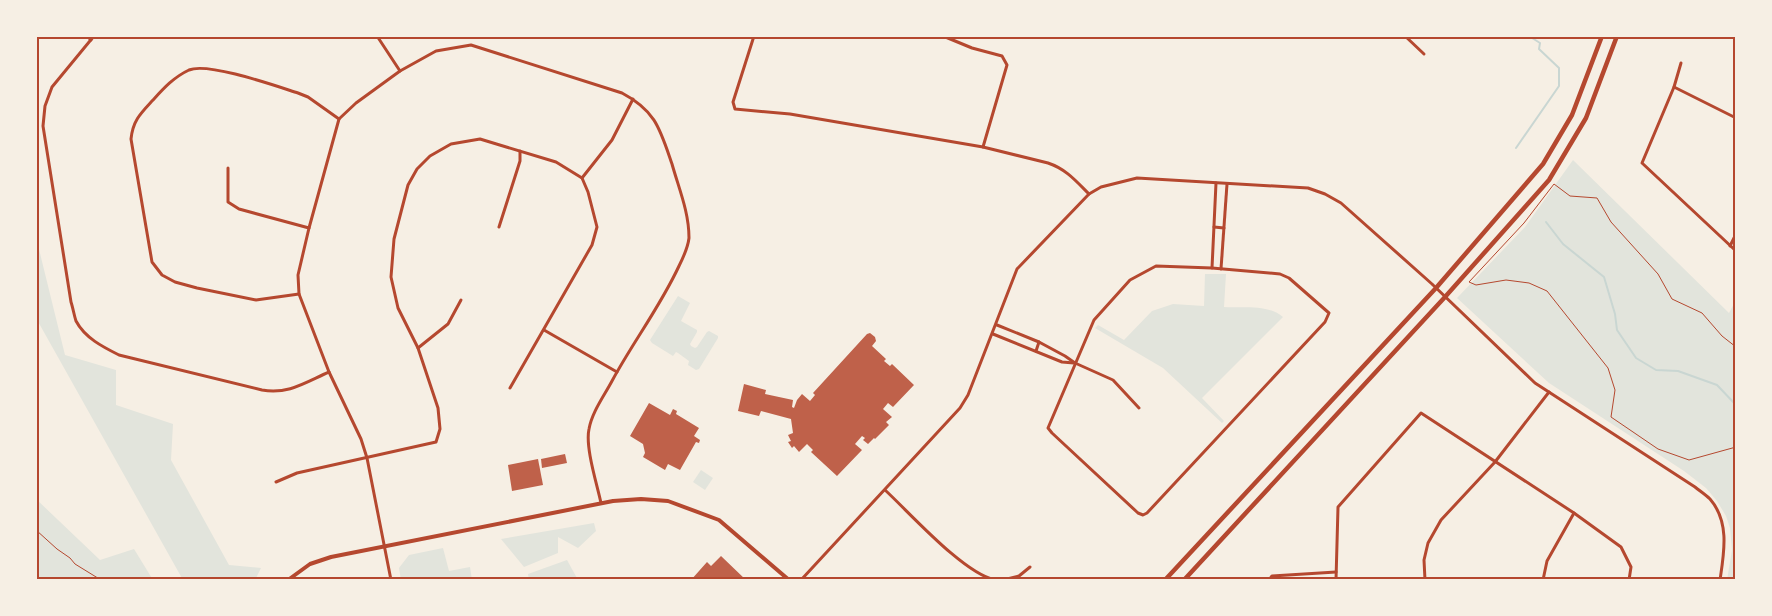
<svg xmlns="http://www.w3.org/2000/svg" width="1772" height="616" font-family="'DejaVu Sans',sans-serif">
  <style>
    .green { fill: #e2e4dc }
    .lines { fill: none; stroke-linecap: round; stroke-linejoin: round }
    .stream { stroke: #c9d6d2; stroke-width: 2 }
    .building { fill: #bf614a }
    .path { stroke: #b5482f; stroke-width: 1 }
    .minor { stroke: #b5482f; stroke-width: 3 }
    .tertiary { stroke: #b5482f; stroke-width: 4 }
    .secondary { stroke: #b5482f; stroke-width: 4.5 }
    .neatline { fill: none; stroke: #b5482f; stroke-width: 2 }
  </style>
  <rect width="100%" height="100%" fill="#f6efe4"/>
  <g class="green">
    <path d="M 1573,160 L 1729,313 L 1736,300 L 1736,580 L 1727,580 L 1732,550 L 1730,528 L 1726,516 L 1717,501 L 1706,488 L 1684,471 L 1549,383 L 1457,298 L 1525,227 Z"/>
    <path d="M 36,237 L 65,355 L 116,370 L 116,405 L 173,424 L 171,460 L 229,565 L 261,568 L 255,580 L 183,580 L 36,318 Z"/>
    <path d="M 1205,274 L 1226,274 L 1224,307 C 1243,308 1268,304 1283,317 L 1202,398 L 1224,421 L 1222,423 L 1163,368 L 1095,328 L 1098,325 L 1124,340 L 1152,311 L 1173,304 L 1204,306 Z"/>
    <path d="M 678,296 L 690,303 L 681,321 L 697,330 L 697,332 L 690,344 L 691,346 L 695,348 L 697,347 L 707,332 L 709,331 L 718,336 L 718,338 L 699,369 L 696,370 L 688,365 L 689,361 L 678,353 L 676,352 L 673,356 L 652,343 L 650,340 Z"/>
    <path d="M 701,470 L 713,478 L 705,490 L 693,482 Z"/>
    <path d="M 36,499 L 100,560 L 134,549 L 153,580 L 36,580 Z"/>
    <path d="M 594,523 L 596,531 L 578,548 L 558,537 L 558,553 L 524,567 L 501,539 Z"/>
    <path d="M 443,548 L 449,571 L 470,567 L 472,580 L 401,580 L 399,568 L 409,555 Z"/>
    <path d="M 567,560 L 578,580 L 529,580 L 528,574 Z"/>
  </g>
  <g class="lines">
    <g class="stream">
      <path d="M 1516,148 L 1559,86 L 1559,68 L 1539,49 L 1540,43 L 1529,36"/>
      <path d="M 1546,222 L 1563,244 L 1604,277 L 1615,314 L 1617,330 L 1636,358 L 1656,370 L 1678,371 L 1717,385 L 1736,405"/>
    </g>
  </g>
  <g class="building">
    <path d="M 870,333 L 875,337 L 876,341 L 872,346 L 886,359 L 884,361 L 890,366 L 892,364 L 914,385 L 893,407 L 888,403 L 883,409 L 892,417 L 886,422 L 889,425 L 875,439 L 874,438 L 868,444 L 863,440 L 865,438 L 862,436 L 855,444 L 862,450 L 837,476 L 811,452 L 813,450 L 807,444 L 799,452 L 794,446 L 792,448 L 788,442 L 791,441 L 788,435 L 793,433 L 791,419 L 761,411 L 759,416 L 738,411 L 744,384 L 766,390 L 765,394 L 793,400 L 792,407 L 794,408 L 797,400 L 802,394 L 810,401 L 815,395 L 813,393 L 867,334 Z"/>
    <path d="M 649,403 L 670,415 L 673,409 L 677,411 L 676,414 L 699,428 L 694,436 L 700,440 L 699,443 L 696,442 L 680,470 L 668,464 L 665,470 L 643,457 L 645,453 L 643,444 L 630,436 Z"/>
    <path d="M 565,454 L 567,463 L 542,468 L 541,459 Z"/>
    <path d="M 538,459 L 543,485 L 512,491 L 508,465 Z"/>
    <path d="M 721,556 L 746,580 L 691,580 L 707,562 L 711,566 Z"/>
  </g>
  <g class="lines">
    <g class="path">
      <path d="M 1736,347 L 1722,336 L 1702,313 L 1672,299 L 1658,274 L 1611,222 L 1597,198 L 1570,196 L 1554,184 L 1524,223 L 1469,282 L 1476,285 L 1506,280 L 1529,283 L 1547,291 L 1608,368 L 1615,390 L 1611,417 L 1658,449 L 1689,460 L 1736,447"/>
      <path d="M 36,530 L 57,549 L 70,558 L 75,564 L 101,580"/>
    </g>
    <g class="minor">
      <path d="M 87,36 L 91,40"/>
      <path d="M 94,36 L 52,87 L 45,106 L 43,126 L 71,302 C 73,308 74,315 76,321 C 85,338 103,347 119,355 L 262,390 C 288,395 306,382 329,372"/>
      <path d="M 377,36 L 400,71"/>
      <path d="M 754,36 L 733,102 L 735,109 L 790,114 L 983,147 L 1048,163 C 1066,169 1076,181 1089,194"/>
      <path d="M 943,36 L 972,48 L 1002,56 L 1007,65 L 983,147"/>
      <path d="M 1405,36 L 1424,54"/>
      <path d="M 1681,63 L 1674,87 L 1642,163 L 1736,251"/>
      <path d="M 1674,87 L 1736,118"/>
      <path d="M 228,168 L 228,202 L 239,209 L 309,228"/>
      <path d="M 582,178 L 612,140 L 633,99"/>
      <path d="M 499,227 L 520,161 L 520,151"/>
      <path d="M 1214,227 L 1224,228"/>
      <path d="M 1730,246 L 1736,234"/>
      <path d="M 1156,266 L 1212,268 L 1280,274 L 1289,278 L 1329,313 L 1325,322 L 1147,513 L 1143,515 L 1138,513 L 1052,433 L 1048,428 L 1094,320 L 1130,280 Z"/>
      <path d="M 1212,268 L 1216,183"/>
      <path d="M 1221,269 L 1227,184"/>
      <path d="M 299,294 L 256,300 L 197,288 L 175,282 L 162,275 L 152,262 L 131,139 C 133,120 141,113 153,100 C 164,88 174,77 189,70 C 208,62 276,86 298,93 L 308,97 L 339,119"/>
      <path d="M 997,325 L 1039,342 L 1065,356 L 1075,363 L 1113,380 L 1139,408"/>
      <path d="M 544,330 L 617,372"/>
      <path d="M 993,334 L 1062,362 L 1074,363"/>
      <path d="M 418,348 L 448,324 L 461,300"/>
      <path d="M 1036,351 L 1039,342"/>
      <path d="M 276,482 L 297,473 L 436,442 L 440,429 L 438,408 L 418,348 L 398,308 L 391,277 L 394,239 L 408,185 L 417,169 L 430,156 L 451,144 L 480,139 L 556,162 L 582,178 L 588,192 L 597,227 L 592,245 L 510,388"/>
      <path d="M 885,490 C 910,513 963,573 995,580"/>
      <path d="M 391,580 L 367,458 L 361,439 L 329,372 L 299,294 L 298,275 L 309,228 L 339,119 L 356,103 L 400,71 L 436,51 L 471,45 L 622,93 C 656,111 660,129 672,164 C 679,189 689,212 689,238 C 688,247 683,258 679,266 C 660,307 633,342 612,381 C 604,396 592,412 589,429 C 585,447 597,484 601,503"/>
      <path d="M 801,580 L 960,408 L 968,395 L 1017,269 L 1089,194 L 1101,187 L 1137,178 L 1308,188 L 1325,194 L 1341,203 L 1432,284 L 1535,383 L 1695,487 C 1700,491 1706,495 1710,499 C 1730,522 1724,553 1720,580"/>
      <path d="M 1003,580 L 1019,576 L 1030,567"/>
      <path d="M 1269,580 L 1272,576 L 1336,572"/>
      <path d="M 1336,580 L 1338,507 L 1421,413 L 1574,513 L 1621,547 L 1631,567 L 1629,580"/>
      <path d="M 1425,580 L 1424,560 L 1428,543 L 1441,520 L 1495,462 L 1549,392"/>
      <path d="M 1543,580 L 1547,561 L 1574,513"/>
    </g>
    <path class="tertiary" d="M 288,580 L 310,564 L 331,557 L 613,501 L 641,499 L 668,501 L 719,520 L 789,580"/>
    <g class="secondary">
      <path d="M 1165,580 L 1436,288 L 1543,164 L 1572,115 L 1602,36"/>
      <path d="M 1184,580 L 1445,297 L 1549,180 L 1586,118 L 1617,36"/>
    </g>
  </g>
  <rect width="1772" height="616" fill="none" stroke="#f6efe4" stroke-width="75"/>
  <rect x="38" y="38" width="1696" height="540" class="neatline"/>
</svg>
